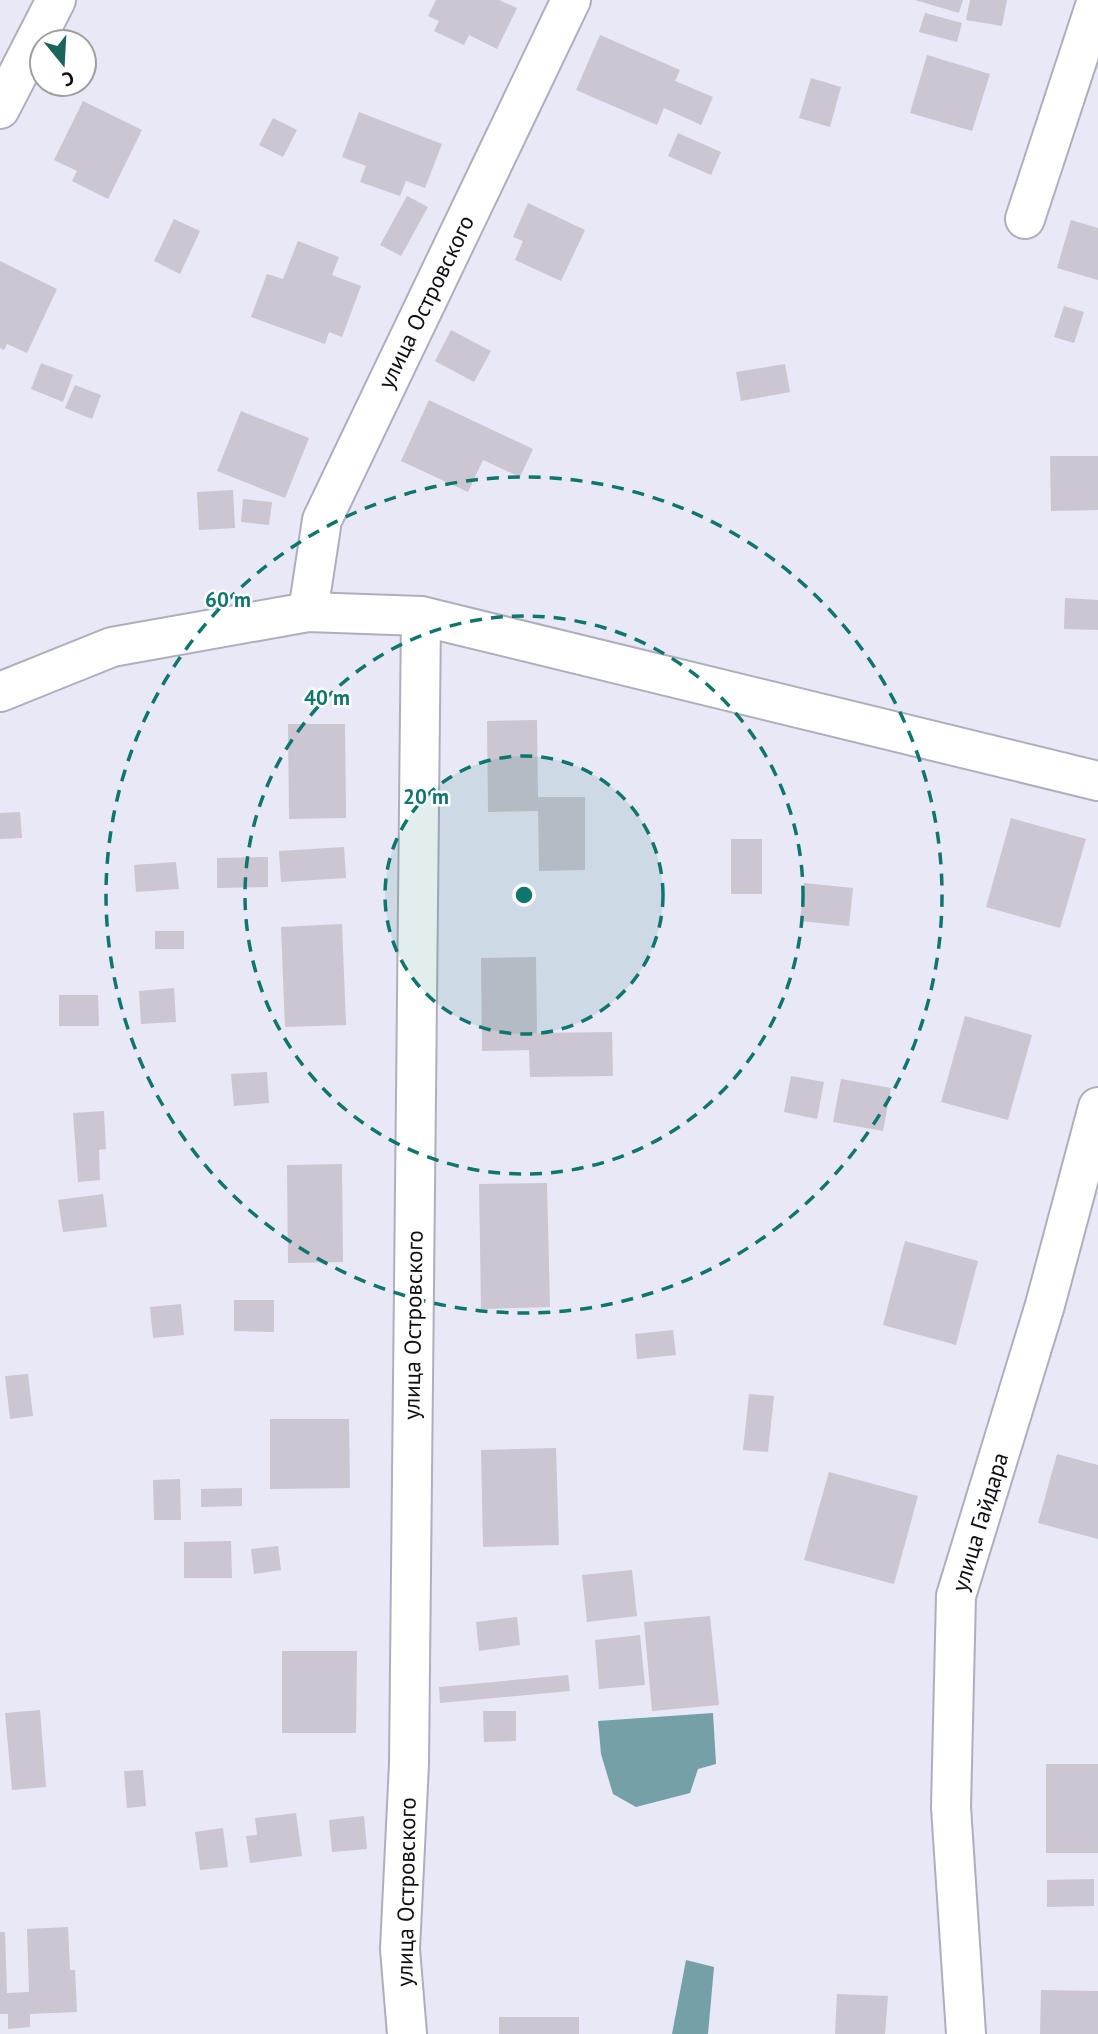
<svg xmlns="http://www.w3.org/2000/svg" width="1098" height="2034" font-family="'PT Sans',sans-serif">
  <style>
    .water { fill: #74a0a8 }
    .building { fill: #ccc5d2 }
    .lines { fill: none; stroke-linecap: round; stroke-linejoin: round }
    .street-casing { stroke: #afaebc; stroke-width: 42 }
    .secondary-casing { stroke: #afaebc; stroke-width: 42 }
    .street { stroke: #fff; stroke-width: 38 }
    .secondary { stroke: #fff; stroke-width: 38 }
    .ring { fill: none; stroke: #0f766e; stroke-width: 3.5; stroke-dasharray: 12 9 }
    .labels { text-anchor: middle; stroke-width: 5; stroke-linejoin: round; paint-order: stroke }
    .street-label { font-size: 23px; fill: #0e0e13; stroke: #fff }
    .centre { fill: #0f766e; stroke: #fff; stroke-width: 3.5 }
    .ring-label { font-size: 21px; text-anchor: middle; font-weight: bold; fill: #0f766e; stroke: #fff; stroke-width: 5; stroke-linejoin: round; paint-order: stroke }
  </style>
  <rect width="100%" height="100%" fill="#e9e8f7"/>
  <g class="water">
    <path d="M 713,1713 L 716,1764 L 698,1769 L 690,1793 L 636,1807 L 613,1794 L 601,1754 L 598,1721 Z"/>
    <path d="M 686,1960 L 714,1967 L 708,2034 L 672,2034 Z"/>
  </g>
  <g class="building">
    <path d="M 436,0 L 499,0 L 517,8 L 497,49 L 469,35 L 464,45 L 434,31 L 439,21 L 428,16 Z"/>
    <path d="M 915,0 L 963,0 L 959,13 Z"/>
    <path d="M 970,0 L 1007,0 L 1002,26 L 966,20 Z"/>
    <path d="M 925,13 L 962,23 L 957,42 L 919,32 Z"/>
    <path d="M 600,35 L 680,70 L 675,81 L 713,97 L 701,125 L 664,108 L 657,125 L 576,90 Z"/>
    <path d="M 927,55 L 990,74 L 972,131 L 910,113 Z"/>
    <path d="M 811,78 L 841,87 L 830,127 L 799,118 Z"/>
    <path d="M 83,101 L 142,130 L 108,199 L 72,181 L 77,171 L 54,160 Z"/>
    <path d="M 359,112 L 442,144 L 425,188 L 406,181 L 400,196 L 360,182 L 366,166 L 342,157 Z"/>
    <path d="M 273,118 L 297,130 L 283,157 L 259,145 Z"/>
    <path d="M 678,133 L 721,152 L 711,175 L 668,156 Z"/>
    <path d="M 407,196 L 428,207 L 401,256 L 380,245 Z"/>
    <path d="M 528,203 L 585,230 L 561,281 L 515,260 L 523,241 L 513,237 Z"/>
    <path d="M 174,219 L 200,231 L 180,274 L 154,261 Z"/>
    <path d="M 1071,220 L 1098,228 L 1098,280 L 1057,268 Z"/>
    <path d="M 298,241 L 339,257 L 332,275 L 361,286 L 342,337 L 329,332 L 325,344 L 251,317 L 267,274 L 283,279 Z"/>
    <path d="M 0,261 L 57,289 L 27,353 L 7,344 L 4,350 L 0,348 Z"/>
    <path d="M 1064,306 L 1084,312 L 1074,343 L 1054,337 Z"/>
    <path d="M 451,330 L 491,351 L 474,382 L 435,361 Z"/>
    <path d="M 41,363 L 73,375 L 63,402 L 31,389 Z"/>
    <path d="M 785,364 L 790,392 L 741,401 L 736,372 Z"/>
    <path d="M 75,385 L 101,395 L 92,419 L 65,408 Z"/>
    <path d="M 429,400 L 533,449 L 520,477 L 483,460 L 468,492 L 401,461 Z"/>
    <path d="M 241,411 L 309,438 L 285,498 L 217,471 Z"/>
    <path d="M 1050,456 L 1098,456 L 1098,510 L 1051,511 Z"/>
    <path d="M 233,490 L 235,528 L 199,530 L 197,492 Z"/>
    <path d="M 243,499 L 272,502 L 269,525 L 241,522 Z"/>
    <path d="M 1065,598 L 1098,600 L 1098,630 L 1064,629 Z"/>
    <path d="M 537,720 L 538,797 L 585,797 L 585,870 L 539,871 L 538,811 L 488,812 L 487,721 Z"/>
    <path d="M 288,724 L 345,724 L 346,818 L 289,819 Z"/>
    <path d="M 20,812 L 22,838 L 0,839 L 0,813 Z"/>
    <path d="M 1011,818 L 1086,839 L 1060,928 L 986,907 Z"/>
    <rect x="731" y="839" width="31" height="55"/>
    <path d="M 344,847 L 346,878 L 281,882 L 279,851 Z"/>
    <path d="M 268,857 L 268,887 L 217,888 L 217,858 Z"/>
    <path d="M 176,862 L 179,889 L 136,892 L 134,865 Z"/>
    <path d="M 804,883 L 853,888 L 849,926 L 800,921 Z"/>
    <path d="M 342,924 L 346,1025 L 285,1027 L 281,927 Z"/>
    <rect x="155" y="931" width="29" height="18"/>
    <path d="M 536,957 L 537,1033 L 612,1032 L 613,1076 L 530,1077 L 529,1050 L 482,1051 L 481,958 Z"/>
    <path d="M 174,988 L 176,1022 L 141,1024 L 139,991 Z"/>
    <path d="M 59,995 L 98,995 L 99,1026 L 59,1026 Z"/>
    <path d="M 965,1016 L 1032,1035 L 1008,1120 L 941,1102 Z"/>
    <path d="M 267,1072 L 269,1103 L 234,1106 L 231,1074 Z"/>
    <path d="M 791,1076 L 824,1082 L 817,1119 L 784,1112 Z"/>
    <path d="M 841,1079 L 891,1088 L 883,1131 L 833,1122 Z"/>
    <path d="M 104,1111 L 106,1149 L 99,1150 L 100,1180 L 78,1182 L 73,1113 Z"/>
    <path d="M 342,1164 L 343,1262 L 288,1263 L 287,1165 Z"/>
    <path d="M 547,1183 L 550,1307 L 481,1309 L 479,1184 Z"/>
    <path d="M 103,1194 L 107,1227 L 63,1232 L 58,1200 Z"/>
    <path d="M 905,1241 L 978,1261 L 956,1345 L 883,1325 Z"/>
    <path d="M 234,1300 L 274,1300 L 274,1332 L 234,1331 Z"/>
    <path d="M 181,1304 L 184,1335 L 153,1338 L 150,1307 Z"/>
    <path d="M 673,1330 L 676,1355 L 637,1359 L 635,1334 Z"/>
    <path d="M 28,1374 L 33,1416 L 10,1419 L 5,1376 Z"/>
    <path d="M 749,1394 L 774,1396 L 768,1452 L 743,1450 Z"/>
    <path d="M 270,1419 L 349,1419 L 350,1488 L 270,1489 Z"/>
    <path d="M 556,1448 L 559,1545 L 483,1547 L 481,1450 Z"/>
    <path d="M 1057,1454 L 1098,1465 L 1098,1539 L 1038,1523 Z"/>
    <path d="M 829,1472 L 918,1496 L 894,1584 L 804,1560 Z"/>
    <path d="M 180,1479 L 181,1520 L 154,1520 L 153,1480 Z"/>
    <path d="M 242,1488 L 242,1506 L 201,1507 L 201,1489 Z"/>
    <path d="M 231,1541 L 232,1578 L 184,1578 L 184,1542 Z"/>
    <path d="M 278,1546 L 281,1570 L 254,1574 L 251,1549 Z"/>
    <path d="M 632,1570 L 637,1616 L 587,1622 L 582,1575 Z"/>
    <path d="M 710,1616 L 719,1705 L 652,1711 L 644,1622 Z"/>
    <path d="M 517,1617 L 520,1645 L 479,1651 L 476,1622 Z"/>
    <path d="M 640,1635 L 645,1685 L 599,1689 L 595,1640 Z"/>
    <path d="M 282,1651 L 357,1651 L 356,1733 L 282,1733 Z"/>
    <path d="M 568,1675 L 570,1691 L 440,1703 L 439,1687 Z"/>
    <path d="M 40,1710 L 46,1787 L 12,1790 L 5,1713 Z"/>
    <path d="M 483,1711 L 516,1711 L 516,1741 L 484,1742 Z"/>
    <rect x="1046" y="1764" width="52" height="89"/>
    <path d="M 143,1770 L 146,1806 L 127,1808 L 124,1771 Z"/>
    <path d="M 296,1813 L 302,1856 L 250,1863 L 246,1836 L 257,1835 L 255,1818 Z"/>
    <path d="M 364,1816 L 367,1849 L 332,1852 L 329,1820 Z"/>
    <path d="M 223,1828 L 228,1867 L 200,1870 L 195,1832 Z"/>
    <path d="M 1094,1879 L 1094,1906 L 1047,1907 L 1047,1880 Z"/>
    <path d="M 68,1927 L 70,1970 L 75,1970 L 77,2012 L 30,2014 L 30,2027 L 8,2029 L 8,2014 L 0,2014 L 0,1932 L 5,1932 L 7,1993 L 29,1992 L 27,1929 Z"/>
    <path d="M 1041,1990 L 1098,1991 L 1098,2034 L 1040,2034 Z"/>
    <path d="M 837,1994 L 888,1996 L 885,2034 L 835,2034 Z"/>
    <rect x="499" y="2017" width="80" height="17"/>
  </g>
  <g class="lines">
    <defs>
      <g id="street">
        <path d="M 1025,219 L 1097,0"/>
        <path d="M 308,612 L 322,520 L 571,0"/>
        <path d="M 0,692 L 112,647 L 308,612 L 421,616 L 1098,781"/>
        <path d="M 407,2034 L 400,1949 L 409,1764 L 421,616"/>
        <path d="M 966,2034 L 951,1807 L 956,1596 L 1045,1305 L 1098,1107"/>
      </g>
      <path id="secondary" d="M 0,109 L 56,0"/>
    </defs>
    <use href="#street" class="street-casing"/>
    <use href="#secondary" class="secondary-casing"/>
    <use href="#street" class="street"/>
    <use href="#secondary" class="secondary"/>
  </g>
  <circle cx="524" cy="895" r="139" fill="#0f766e" fill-opacity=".12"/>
  <g class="ring">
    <circle cx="524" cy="895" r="139"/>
    <circle cx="524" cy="895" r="279"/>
    <circle cx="524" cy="895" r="418"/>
  </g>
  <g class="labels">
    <g class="street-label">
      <text transform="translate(426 302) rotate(-64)" y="8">улица Островского</text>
      <text transform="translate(413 1325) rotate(-89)" y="8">улица Островского</text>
      <text transform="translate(980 1522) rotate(-73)" y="8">улица Гайдара</text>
      <text transform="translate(406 1892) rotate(-89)" y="8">улица Островского</text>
    </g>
  </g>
  <circle cx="524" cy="895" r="10" class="centre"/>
  <g class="ring-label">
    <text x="228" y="607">60 m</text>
    <text x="327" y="705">40 m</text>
    <text x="426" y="804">20 m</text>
  </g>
  <g transform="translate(63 63) rotate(162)"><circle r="33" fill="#ffffff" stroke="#9f9fa1" stroke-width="2"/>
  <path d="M0-5L12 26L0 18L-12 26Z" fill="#1b645a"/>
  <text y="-10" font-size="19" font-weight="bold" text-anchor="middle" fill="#0e0e13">С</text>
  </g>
</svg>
